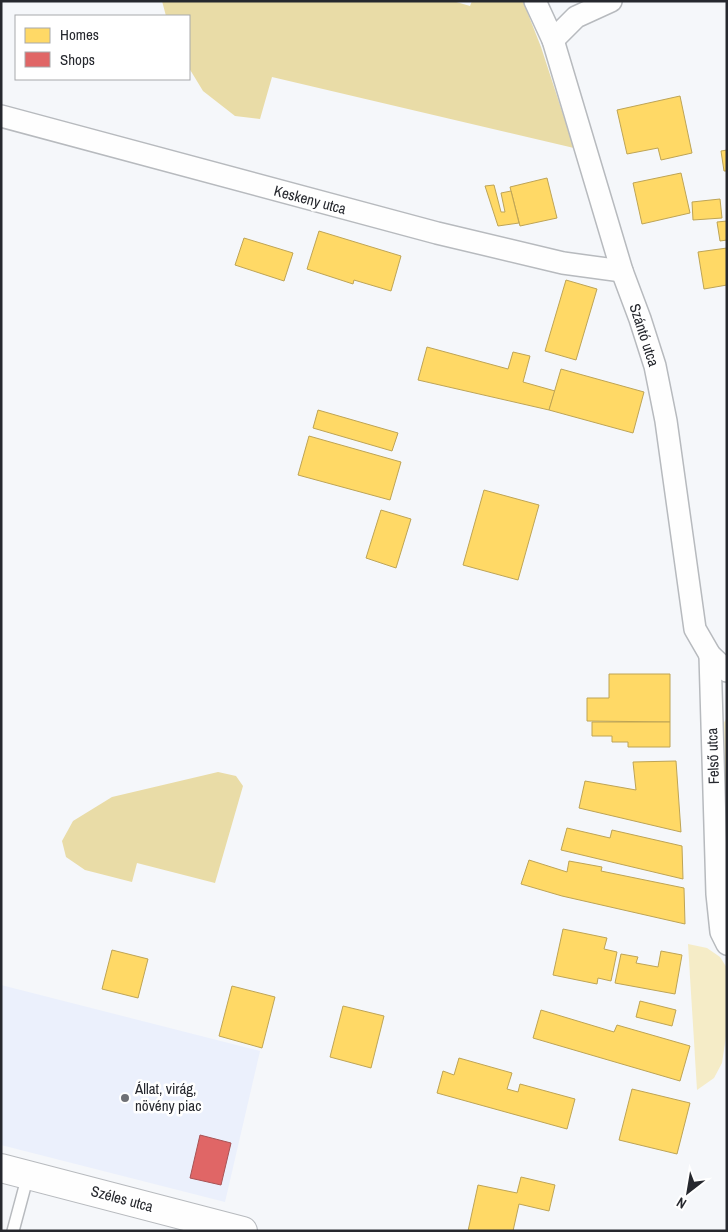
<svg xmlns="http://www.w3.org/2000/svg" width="728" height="1232" font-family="'Archivo Narrow',sans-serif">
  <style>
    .built { fill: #ebf0fc }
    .green { fill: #f5ecc7 }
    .forest { fill: #e9dca7 }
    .homes { fill: #ffd966; stroke: #bea455 }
    .shops { fill: #e06666; stroke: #a85355 }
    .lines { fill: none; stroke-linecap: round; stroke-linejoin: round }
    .service-casing { stroke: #b7babe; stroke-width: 14 }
    .minor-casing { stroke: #b7babe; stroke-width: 24 }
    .tertiary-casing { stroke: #b7babe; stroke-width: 30 }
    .service { stroke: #fefefe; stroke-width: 11 }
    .minor { stroke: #fefefe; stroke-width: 21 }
    .tertiary { stroke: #fefefe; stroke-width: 28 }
    .poi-dot { fill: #6e7075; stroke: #fff; stroke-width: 2 }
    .labels { text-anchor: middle; stroke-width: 5; stroke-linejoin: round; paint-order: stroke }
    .street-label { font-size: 15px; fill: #26282e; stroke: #fff }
    .poi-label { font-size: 15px; fill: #26282e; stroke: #fff; text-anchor: start }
  </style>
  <rect width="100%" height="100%" fill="#f5f7fa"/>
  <path class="built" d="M 1,985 L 260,1051 L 225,1202 L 1,1145 Z"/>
  <g class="green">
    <path d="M 727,717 L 727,831 L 721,728 Z"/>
    <path d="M 688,944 L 707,948 L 720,957 L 727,968 L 727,1030 L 722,1063 L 714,1078 L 697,1090 Z"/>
  </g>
  <g class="forest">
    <path d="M 162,1 L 453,1 L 470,6 L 472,1 L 523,1 L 541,47 L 574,148 L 272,77 L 260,119 L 235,116 L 203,91 L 189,68 L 189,16 L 166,16 Z"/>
    <path d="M 218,772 L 236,776 L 243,786 L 215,883 L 137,863 L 132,882 L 85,870 L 66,857 L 62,841 L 73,821 L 112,797 Z"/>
  </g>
  <g class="homes">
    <path d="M 680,96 L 692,153 L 661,160 L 658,148 L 627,154 L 617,110 Z"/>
    <path d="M 727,150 L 727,171 L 724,171 L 721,151 Z"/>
    <path d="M 681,173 L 690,213 L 642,224 L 633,183 Z"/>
    <path d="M 547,178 L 557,218 L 520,226 L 510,187 Z"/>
    <path d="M 494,185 L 501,212 L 505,212 L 501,193 L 511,191 L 519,223 L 498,226 L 485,186 Z"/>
    <path d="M 720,199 L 722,218 L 693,220 L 692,202 Z"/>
    <path d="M 727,221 L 727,240 L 720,241 L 717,222 Z"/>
    <path d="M 319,231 L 401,256 L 391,291 L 354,280 L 353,284 L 307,269 Z"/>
    <path d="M 244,238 L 293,253 L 284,281 L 235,265 Z"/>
    <path d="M 727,248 L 727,285 L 704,289 L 698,252 Z"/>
    <path d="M 566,280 L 597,289 L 576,360 L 545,351 Z"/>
    <path d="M 427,347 L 508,369 L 513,352 L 530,356 L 523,382 L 555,391 L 549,410 L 418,380 Z"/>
    <path d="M 561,369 L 644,392 L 633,433 L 549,410 Z"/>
    <path d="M 318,410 L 398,433 L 392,451 L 313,428 Z"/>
    <path d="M 309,436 L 401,462 L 390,500 L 298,475 Z"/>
    <path d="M 484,490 L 539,505 L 518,580 L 463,565 Z"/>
    <path d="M 381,510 L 411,519 L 396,568 L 366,558 Z"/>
    <path d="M 609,674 L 670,674 L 670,722 L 587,721 L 587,698 L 609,698 Z"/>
    <path d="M 592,722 L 670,722 L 670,747 L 628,747 L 628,742 L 612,742 L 612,736 L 592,736 Z"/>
    <path d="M 676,761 L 681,832 L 579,808 L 585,781 L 636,790 L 633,762 Z"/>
    <path d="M 567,828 L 610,838 L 612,830 L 682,846 L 683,879 L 561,850 Z"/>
    <path d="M 529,860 L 567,872 L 569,861 L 602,867 L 601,871 L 684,888 L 685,924 L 562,896 L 521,884 Z"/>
    <path d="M 563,929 L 607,938 L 604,949 L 617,952 L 611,981 L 598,978 L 597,984 L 553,975 Z"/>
    <path d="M 112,950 L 148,959 L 138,998 L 102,989 Z"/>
    <path d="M 661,951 L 682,955 L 675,994 L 615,983 L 621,954 L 638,957 L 636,963 L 658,967 Z"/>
    <path d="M 232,986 L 275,997 L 262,1048 L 219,1036 Z"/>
    <path d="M 640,1001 L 676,1010 L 672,1026 L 636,1017 Z"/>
    <path d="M 343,1006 L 384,1016 L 371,1068 L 330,1057 Z"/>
    <path d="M 541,1010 L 614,1032 L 617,1025 L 690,1046 L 680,1081 L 533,1038 Z"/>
    <path d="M 459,1058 L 512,1073 L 507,1089 L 518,1092 L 520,1084 L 575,1099 L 567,1129 L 437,1093 L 443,1071 L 454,1075 Z"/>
    <path d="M 632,1089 L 690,1103 L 677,1154 L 619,1140 Z"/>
    <path d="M 521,1177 L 555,1185 L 549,1211 L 519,1204 L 513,1231 L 468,1231 L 478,1185 L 517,1193 Z"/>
  </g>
  <path class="shops" d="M 200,1135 L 231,1143 L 221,1185 L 190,1178 Z"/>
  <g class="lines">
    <defs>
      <path id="service" d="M 13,1231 L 28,1175"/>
      <g id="minor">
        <path d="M 535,1 L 553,40 L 622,271 L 640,319 L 655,366 L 666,421 L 695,629 L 710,655 L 727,671"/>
        <path d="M 553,40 L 576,17 L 611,1"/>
        <path d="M 1,116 L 437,233 L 563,263 L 622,271"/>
        <path d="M 710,655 L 717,894 L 721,932 L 727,944"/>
      </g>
      <path id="tertiary" d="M 1,1168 L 243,1231"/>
    </defs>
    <use href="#service" class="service-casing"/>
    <use href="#minor" class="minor-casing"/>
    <use href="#tertiary" class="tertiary-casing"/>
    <use href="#service" class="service"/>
    <use href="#minor" class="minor"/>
    <use href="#tertiary" class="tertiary"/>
  </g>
  <circle class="poi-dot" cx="125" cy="1098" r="5"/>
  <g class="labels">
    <g class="street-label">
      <text transform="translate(310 200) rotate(15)" y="5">Keskeny utca</text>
      <text transform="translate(644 335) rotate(72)" y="5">Szántó utca</text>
      <text transform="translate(713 756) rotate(-92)" y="5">Felső utca</text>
      <text transform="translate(122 1199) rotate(15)" y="5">Széles utca</text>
    </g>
    <g class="poi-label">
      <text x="135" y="1094">Állat, virág,<tspan x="135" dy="17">növény piac</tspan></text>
    </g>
  </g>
  <rect width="728" height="1232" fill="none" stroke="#26282e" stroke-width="5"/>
  <rect x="15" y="15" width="175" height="65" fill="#ffffff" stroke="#a8a9ab"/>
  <rect x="25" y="28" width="25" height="15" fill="#ffd966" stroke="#a8a9ab"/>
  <text x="60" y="40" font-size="15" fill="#26282e">Homes</text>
  <rect x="25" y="52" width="25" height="15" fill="#e06666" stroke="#a8a9ab"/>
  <text x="60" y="65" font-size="15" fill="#26282e">Shops</text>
  <g transform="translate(688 1192) rotate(211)" stroke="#ffffff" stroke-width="4" paint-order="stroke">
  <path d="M0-4L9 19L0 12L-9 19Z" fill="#26282e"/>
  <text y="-8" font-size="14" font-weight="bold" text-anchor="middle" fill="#26282e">N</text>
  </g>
</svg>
